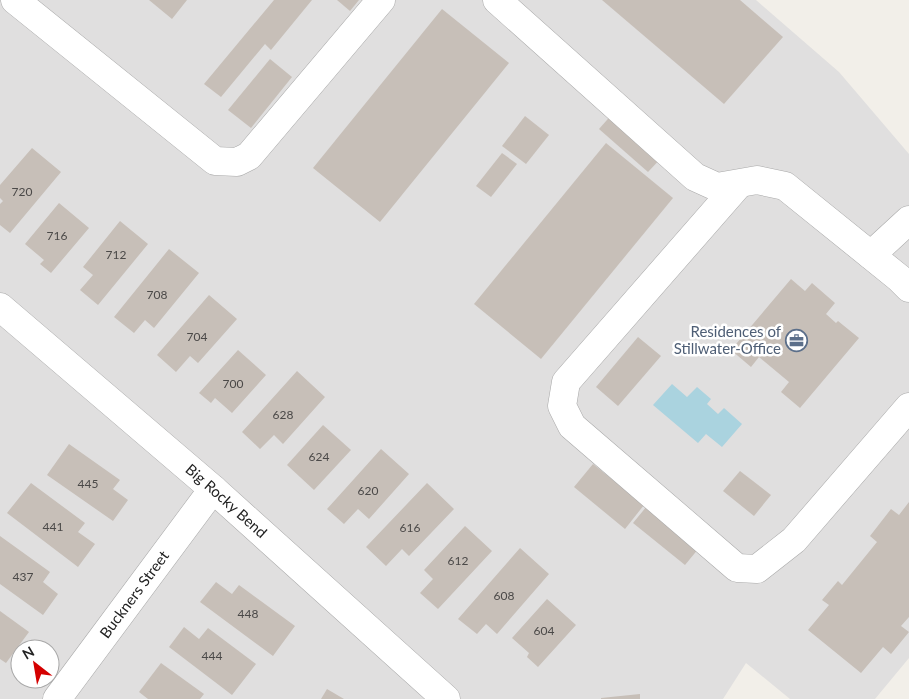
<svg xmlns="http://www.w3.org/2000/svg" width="909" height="699" font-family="Lato,sans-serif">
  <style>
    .residential { fill: #e0dfdf; fill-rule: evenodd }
    .water { fill: #aad3df }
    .building { fill: #c7bfb8 }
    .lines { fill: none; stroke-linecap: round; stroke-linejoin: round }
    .minor-casing { stroke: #a9a9a9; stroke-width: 29 }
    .minor { stroke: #fff; stroke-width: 28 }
    .labels { text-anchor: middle; stroke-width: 5; stroke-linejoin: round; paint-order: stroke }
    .number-label { font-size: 12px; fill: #4b4948 }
    .service-label { font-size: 15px; fill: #4e5e75; stroke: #fff; text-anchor: end }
    .street-label { font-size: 15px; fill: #222; stroke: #fff }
  </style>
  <rect width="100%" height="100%" fill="#f2efe9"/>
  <path class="residential" d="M 0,0 L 756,0 L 839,72 L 909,154 L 909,658 L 875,699 L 790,699 L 746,663 L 723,699 L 0,699 ZM 20,649 L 50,649 L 50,679 L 20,679 Z"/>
  <path class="water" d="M 672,384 L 687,397 L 697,387 L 711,399 L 707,404 L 718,414 L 724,408 L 742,424 L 722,447 L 706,434 L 698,443 L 653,405 Z"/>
  <g class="building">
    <path d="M 149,0 L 187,0 L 172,19 Z"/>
    <path d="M 274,0 L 312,0 L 271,50 L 265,44 L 221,97 L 204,84 Z"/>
    <path d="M 337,0 L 359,0 L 350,11 Z"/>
    <path d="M 602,0 L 740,0 L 783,37 L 724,104 Z"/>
    <path d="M 442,9 L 509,63 L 380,222 L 313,168 Z"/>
    <path d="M 270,59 L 292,77 L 251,128 L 228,110 Z"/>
    <path d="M 614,112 L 663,156 L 648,172 L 599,129 Z"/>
    <path d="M 525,116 L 549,135 L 526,164 L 502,146 Z"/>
    <path d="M 606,143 L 673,198 L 541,359 L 474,304 Z"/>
    <path d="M 32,148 L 61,172 L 10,233 L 0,225 L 0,204 L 3,201 L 0,198 L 0,185 Z"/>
    <path d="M 502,153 L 517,164 L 491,197 L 476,186 Z"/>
    <path d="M 59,203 L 89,228 L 51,273 L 40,264 L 44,260 L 25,244 Z"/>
    <path d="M 120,221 L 148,244 L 98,305 L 80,290 L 93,275 L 83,267 Z"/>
    <path d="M 169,249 L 199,273 L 154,328 L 145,320 L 134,333 L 114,317 Z"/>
    <path d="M 791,279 L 805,291 L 812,283 L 835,303 L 826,314 L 836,323 L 838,321 L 859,338 L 800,408 L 781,392 L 789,382 L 759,357 L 751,367 L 731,350 Z"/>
    <path d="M 209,295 L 237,319 L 198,363 L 190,356 L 176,372 L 157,355 Z"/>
    <path d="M 638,337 L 661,356 L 618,406 L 596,387 Z"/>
    <path d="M 238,350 L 266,375 L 232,413 L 215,398 L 211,403 L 199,393 Z"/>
    <path d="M 297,371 L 325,397 L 283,444 L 274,435 L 260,449 L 242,432 Z"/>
    <path d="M 323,425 L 351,450 L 314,490 L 287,465 Z"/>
    <path d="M 69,444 L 120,480 L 113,489 L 128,500 L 113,521 L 47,475 Z"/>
    <path d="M 381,449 L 409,474 L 369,519 L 358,509 L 344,524 L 327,509 Z"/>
    <path d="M 593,464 L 644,505 L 625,529 L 574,487 Z"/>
    <path d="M 740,471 L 771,495 L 754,516 L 723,491 Z"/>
    <path d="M 31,483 L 85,523 L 78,532 L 95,544 L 78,567 L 7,513 Z"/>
    <path d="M 427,483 L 454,509 L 409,556 L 402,549 L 386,566 L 366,547 Z"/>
    <path d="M 909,502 L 909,617 L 901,626 L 909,632 L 891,654 L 883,647 L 861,673 L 808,630 L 829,605 L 822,600 L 838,581 L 842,585 L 877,542 L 870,536 L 891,509 L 899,515 Z"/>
    <path d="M 647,506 L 699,548 L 685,565 L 633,523 Z"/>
    <path d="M 465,526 L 492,551 L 438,609 L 420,593 L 433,579 L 424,570 Z"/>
    <path d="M 0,536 L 50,572 L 43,582 L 58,594 L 43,615 L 0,584 Z"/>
    <path d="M 520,548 L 549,574 L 497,634 L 486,624 L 477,634 L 458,619 Z"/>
    <path d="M 216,582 L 232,594 L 239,585 L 295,626 L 273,656 L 200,602 Z"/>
    <path d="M 547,599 L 576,625 L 538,667 L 527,657 L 529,653 L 512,638 Z"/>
    <path d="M 0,611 L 29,632 L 6,663 L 0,659 Z"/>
    <path d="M 184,627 L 199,639 L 208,628 L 256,664 L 232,695 L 169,647 Z"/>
    <path d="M 161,663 L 204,694 L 200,699 L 148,699 L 139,692 Z"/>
    <path d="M 327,689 L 344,699 L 321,699 Z"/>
    <path d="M 640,694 L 640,699 L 601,699 L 601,698 Z"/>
  </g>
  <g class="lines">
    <defs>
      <g id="minor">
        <path d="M 15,0 L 215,161 L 237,162 L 249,156 L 381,0"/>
        <path d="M 497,0 L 695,177 L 717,187 L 757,180 L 785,186 L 899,278 L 909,288"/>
        <path d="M 739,184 L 566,382 L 562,406 L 572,426 L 737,568 L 757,569 L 794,540 L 909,407"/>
        <path d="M 871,255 L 909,220"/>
        <path id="s1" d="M 0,307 L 213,489 L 446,699"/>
        <path id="s2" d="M 57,699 L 213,489"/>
      </g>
    </defs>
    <use href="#minor" class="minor-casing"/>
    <use href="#minor" class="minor"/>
  </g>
  <defs>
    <symbol id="office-ring" viewBox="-11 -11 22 22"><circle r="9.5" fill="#fff" stroke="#5c6f8a" stroke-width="1.5"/><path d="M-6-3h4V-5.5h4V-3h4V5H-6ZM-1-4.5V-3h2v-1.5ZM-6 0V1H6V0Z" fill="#5c6f8a"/></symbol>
  </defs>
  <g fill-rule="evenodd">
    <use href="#office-ring" x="784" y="328" width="25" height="25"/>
  </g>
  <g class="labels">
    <g class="number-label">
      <text x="22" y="196">720</text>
      <text x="57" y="240">716</text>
      <text x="116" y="259">712</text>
      <text x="157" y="299">708</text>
      <text x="197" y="341">704</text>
      <text x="233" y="388">700</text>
      <text x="283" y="419">628</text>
      <text x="319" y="461">624</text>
      <text x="88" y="488">445</text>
      <text x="368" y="495">620</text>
      <text x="53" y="531">441</text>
      <text x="410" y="532">616</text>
      <text x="458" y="565">612</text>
      <text x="23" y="581">437</text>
      <text x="504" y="600">608</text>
      <text x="248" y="618">448</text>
      <text x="544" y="635">604</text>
      <text x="212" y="660">444</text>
    </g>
    <g class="service-label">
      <text x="781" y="337">Residences of<tspan x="781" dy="17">Stillwater-Office</tspan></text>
    </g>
    <g class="street-label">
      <text dy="5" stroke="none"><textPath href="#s1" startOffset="298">Big Rocky Bend</textPath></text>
      <text dy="5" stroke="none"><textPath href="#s2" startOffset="130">Buckners Street</textPath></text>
    </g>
  </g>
  <g transform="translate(35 664) rotate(329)"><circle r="24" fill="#ffffff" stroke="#a7a7a7"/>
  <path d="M0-4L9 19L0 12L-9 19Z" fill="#d40000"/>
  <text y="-8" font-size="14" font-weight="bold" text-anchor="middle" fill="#222222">N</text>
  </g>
</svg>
